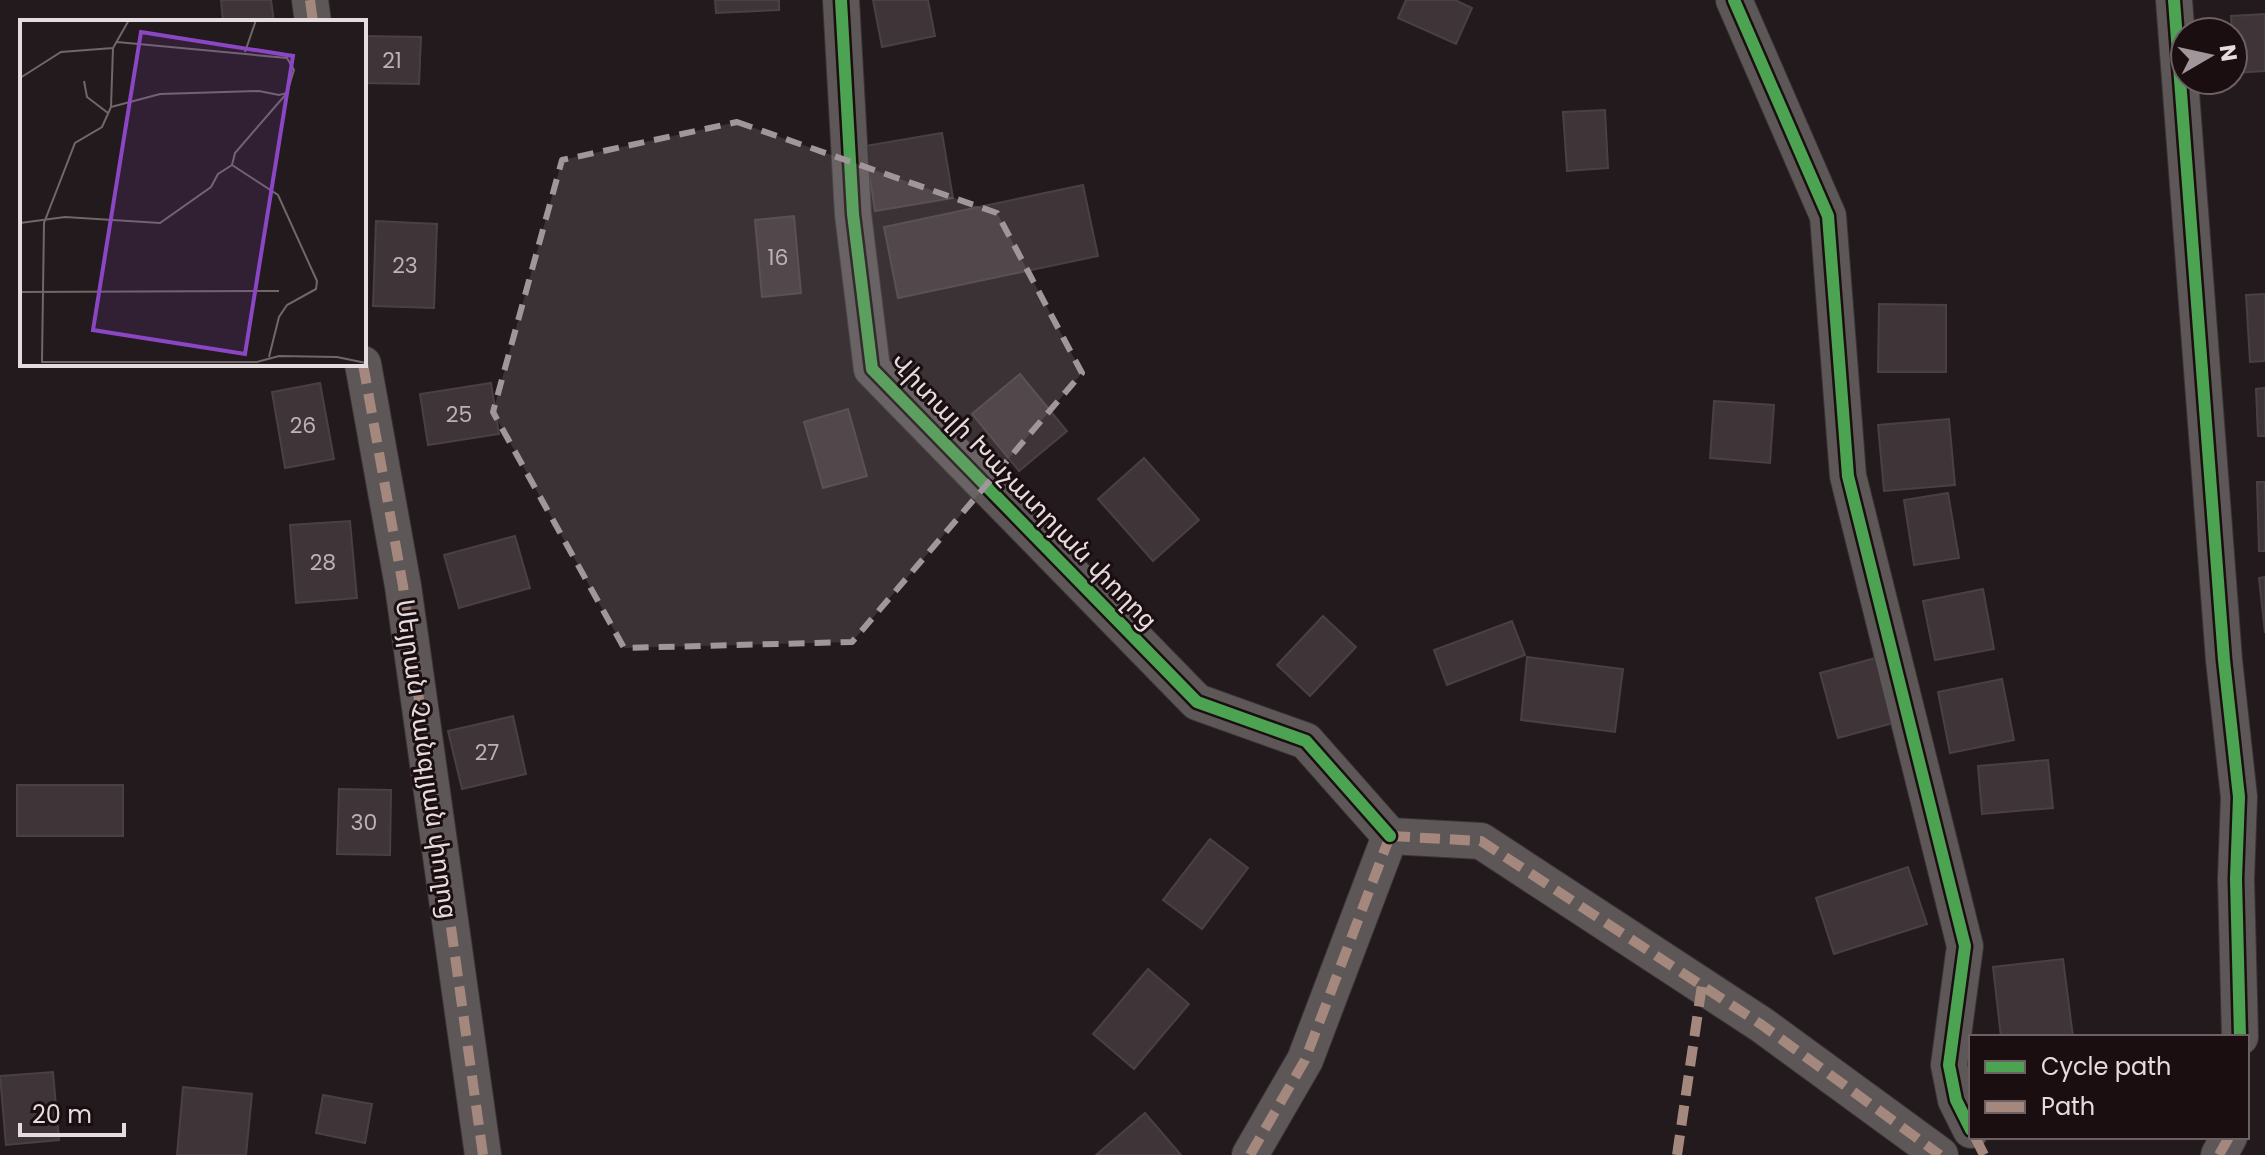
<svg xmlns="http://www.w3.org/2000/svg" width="2265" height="1155" font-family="Poppins,'Noto Sans Armenian',sans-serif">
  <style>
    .building { fill: #3f3538; stroke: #484142; stroke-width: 2 }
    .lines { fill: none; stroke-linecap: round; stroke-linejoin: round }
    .minor-casing { stroke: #3b3435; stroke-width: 38 }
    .minor { stroke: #5d5758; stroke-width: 36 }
    .quiet { stroke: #a5887d; stroke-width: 10; stroke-dasharray: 20 10; stroke-linecap: butt }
    .cycleway-casing { stroke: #1b0e11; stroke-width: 17 }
    .cycleway { stroke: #4ca352; stroke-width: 12 }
    .marked { fill: #a1979a; fill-opacity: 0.2; stroke: #a1979a; stroke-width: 6; stroke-dasharray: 16 10; stroke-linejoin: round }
    .labels { text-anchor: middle; stroke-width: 6; stroke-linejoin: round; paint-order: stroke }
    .number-label { font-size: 22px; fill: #bcb2b4 }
    .street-label { font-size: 26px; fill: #e6dbde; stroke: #1b0e11 }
    .inset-road { fill: none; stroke: #70676a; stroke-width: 2 }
    .view { fill: #8b46c4; fill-opacity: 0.15; stroke: #8b46c4; stroke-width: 4 }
    .inset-edge { fill: none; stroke: #e6dbde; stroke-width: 4 }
  </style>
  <rect width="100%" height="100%" fill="#221a1c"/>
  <g class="building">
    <path d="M 221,0 L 271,0 L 274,22 L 223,22 Z"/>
    <path d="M 715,0 L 779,0 L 779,10 L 716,13 Z"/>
    <path d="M 873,0 L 928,0 L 935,36 L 882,47 Z"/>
    <path d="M 1406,0 L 1455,0 L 1472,8 L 1456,44 L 1398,18 Z"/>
    <path d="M 2265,14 L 2265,71 L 2235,73 L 2231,16 Z"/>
    <path d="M 364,36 L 421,37 L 419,84 L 364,83 Z"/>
    <path d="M 1605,110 L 1608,168 L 1567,171 L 1563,112 Z"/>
    <path d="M 942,133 L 953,198 L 875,211 L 865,146 Z"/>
    <path d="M 1083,185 L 1098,256 L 898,298 L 884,227 Z"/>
    <path d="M 794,216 L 801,293 L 762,297 L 755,220 Z"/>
    <path d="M 376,221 L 437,224 L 434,308 L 373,306 Z"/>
    <path d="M 2265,294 L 2265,361 L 2250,362 L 2246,295 Z"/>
    <path d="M 1879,304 L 1946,305 L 1946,372 L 1878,372 Z"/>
    <path d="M 1020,374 L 1067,431 L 1019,471 L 972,414 Z"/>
    <path d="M 320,383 L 334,459 L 285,468 L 272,392 Z"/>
    <path d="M 491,383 L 499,434 L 428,445 L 420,394 Z"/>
    <path d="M 2265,388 L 2265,436 L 2258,436 L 2256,389 Z"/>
    <path d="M 1714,401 L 1774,405 L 1770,463 L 1710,458 Z"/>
    <path d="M 848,409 L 867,476 L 823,488 L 804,422 Z"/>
    <path d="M 1949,419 L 1955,485 L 1884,491 L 1878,425 Z"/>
    <path d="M 1144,458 L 1199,520 L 1153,561 L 1098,499 Z"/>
    <path d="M 2257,482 L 2265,482 L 2265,551 L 2259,551 Z"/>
    <path d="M 1948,493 L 1959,558 L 1914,565 L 1904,500 Z"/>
    <path d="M 350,521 L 357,598 L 296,603 L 290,525 Z"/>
    <path d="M 515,536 L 530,588 L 459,608 L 444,555 Z"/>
    <path d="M 2265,577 L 2265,633 L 2259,578 Z"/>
    <path d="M 1983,589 L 1994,649 L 1935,660 L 1923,601 Z"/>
    <path d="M 1323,616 L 1356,647 L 1310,696 L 1277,665 Z"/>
    <path d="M 1512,621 L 1525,655 L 1447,685 L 1434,650 Z"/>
    <path d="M 1527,657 L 1623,669 L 1615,732 L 1521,720 Z"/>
    <path d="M 1879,657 L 1897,722 L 1838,738 L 1820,673 Z"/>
    <path d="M 2002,679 L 2014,740 L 1950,753 L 1938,692 Z"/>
    <path d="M 513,716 L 526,774 L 462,789 L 448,731 Z"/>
    <path d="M 2048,760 L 2053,808 L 1982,814 L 1978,766 Z"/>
    <rect x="17" y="785" width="106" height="51"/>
    <path d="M 339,789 L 391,790 L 390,855 L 337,854 Z"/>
    <path d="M 1210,839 L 1248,868 L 1202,929 L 1163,900 Z"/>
    <path d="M 1908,867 L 1927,924 L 1834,954 L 1816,898 Z"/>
    <path d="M 2063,959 L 2073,1037 L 2001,1037 L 1993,967 Z"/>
    <path d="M 1148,969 L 1189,1004 L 1134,1069 L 1093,1034 Z"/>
    <path d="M 53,1072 L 59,1140 L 6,1145 L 0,1076 Z"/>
    <path d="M 183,1087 L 252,1094 L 246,1155 L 177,1155 Z"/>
    <path d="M 323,1095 L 372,1104 L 365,1143 L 316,1133 Z"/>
    <path d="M 1145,1113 L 1181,1155 L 1096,1155 Z"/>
  </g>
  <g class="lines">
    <defs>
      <g id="minor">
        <path d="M 310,0 L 313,22"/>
        <path d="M 841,0 L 853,214 L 872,369 L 1197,702 L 1306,741 L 1390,836"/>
        <path d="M 1734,0 L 1828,216 L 1848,476 L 1965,946 L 1949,1065 L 1956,1100 L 1971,1130"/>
        <path d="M 2174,0 L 2224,660 L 2239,797 L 2236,879 L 2240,1037"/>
        <path d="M 363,364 L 403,586 L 483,1155"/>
        <path d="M 1390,836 L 1481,841 L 1762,1025 L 1940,1155"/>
        <path d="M 1250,1155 L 1305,1060 L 1390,836"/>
        <path d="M 2219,1155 L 2229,1137"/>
      </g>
    </defs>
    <use href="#minor" class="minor-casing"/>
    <use href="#minor" class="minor"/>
    <g class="quiet">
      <path d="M 310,0 L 313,22"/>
      <path d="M 363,364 L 403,586 L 483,1155"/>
      <path d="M 1390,836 L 1481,841 L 1762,1025 L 1940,1155"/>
      <path d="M 1975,1137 L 1984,1155"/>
      <path d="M 1250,1155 L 1305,1060 L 1390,836"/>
      <path d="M 1677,1155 L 1702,985"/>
      <path d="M 2219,1155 L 2229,1137"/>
    </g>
    <defs>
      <g id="cycleway">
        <path d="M 841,0 L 853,214 L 872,369 L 1197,702 L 1306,741 L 1390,836"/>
        <path d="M 1734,0 L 1828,216 L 1848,476 L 1965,946 L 1949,1065 L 1956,1100 L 1971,1130"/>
        <path d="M 2174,0 L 2224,660 L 2239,797 L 2236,879 L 2240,1037"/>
      </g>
    </defs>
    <use href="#cycleway" class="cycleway-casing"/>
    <use href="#cycleway" class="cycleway"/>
  </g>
  <path class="marked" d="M 737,122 L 997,213 L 1082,373 L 852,642 L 624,648 L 493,412 L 562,160 Z"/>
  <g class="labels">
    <g class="number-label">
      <text x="392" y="68">21</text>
      <text x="778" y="265">16</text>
      <text x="405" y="273">23</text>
      <text x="459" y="422">25</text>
      <text x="303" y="433">26</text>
      <text x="323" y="570">28</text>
      <text x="487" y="760">27</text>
      <text x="364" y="830">30</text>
    </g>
    <g class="street-label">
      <text transform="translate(1024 491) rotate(46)" y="9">Վիտալի Խաչատրյան փողոց</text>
      <text transform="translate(427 759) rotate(82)" y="9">Սեյրան Չանգլյան փողոց</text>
    </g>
  </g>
  <g transform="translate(20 20)">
    <rect width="346" height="346" fill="#221a1c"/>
    <path class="inset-road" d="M 225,32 L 236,0M 0,58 L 41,32 L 93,28M 64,61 L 67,77 L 88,93M 91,87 L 140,74 L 239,71 L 259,75 L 267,73 L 274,50 L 267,38 L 97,22M 212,145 L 258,175 L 297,261 L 296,269 L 267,285 L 259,297 L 249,337M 212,145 L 215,133 L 267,73M 0,203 L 45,197 L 140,203 L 191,167 L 198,154 L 212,145M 0,272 L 259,271M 22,341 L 24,203 L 55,123 L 82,107 L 91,87 L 93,28 L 109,0M 21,342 L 237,342 L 259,336 L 317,337 L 346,343"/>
    <path class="view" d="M 121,12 L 273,36 L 225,334 L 73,310 Z"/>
    <rect width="346" height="346" class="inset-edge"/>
  </g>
  <rect x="1969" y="1035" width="280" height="104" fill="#1b0e11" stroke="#6c6063" stroke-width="2"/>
  <rect x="1985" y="1061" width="40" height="12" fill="#4ca352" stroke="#6c6063" stroke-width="2"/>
  <text x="2041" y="1075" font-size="24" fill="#e6dbde">Cycle path</text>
  <rect x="1985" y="1101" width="40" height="12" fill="#a5887d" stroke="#6c6063" stroke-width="2"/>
  <text x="2041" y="1115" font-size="24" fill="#e6dbde">Path</text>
  <g transform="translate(2209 56) rotate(81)"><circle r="38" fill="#1b0e11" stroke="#6c6063" stroke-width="2"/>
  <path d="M0-6L14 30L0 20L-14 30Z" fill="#a1979a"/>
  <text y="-12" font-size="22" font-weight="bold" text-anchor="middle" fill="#e6dbde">N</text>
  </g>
  <path d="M20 1123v12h104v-12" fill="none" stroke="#e6dbde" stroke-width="4"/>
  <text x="32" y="1123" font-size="24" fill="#e6dbde" stroke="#1b0e11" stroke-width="6" paint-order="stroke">20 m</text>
</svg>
